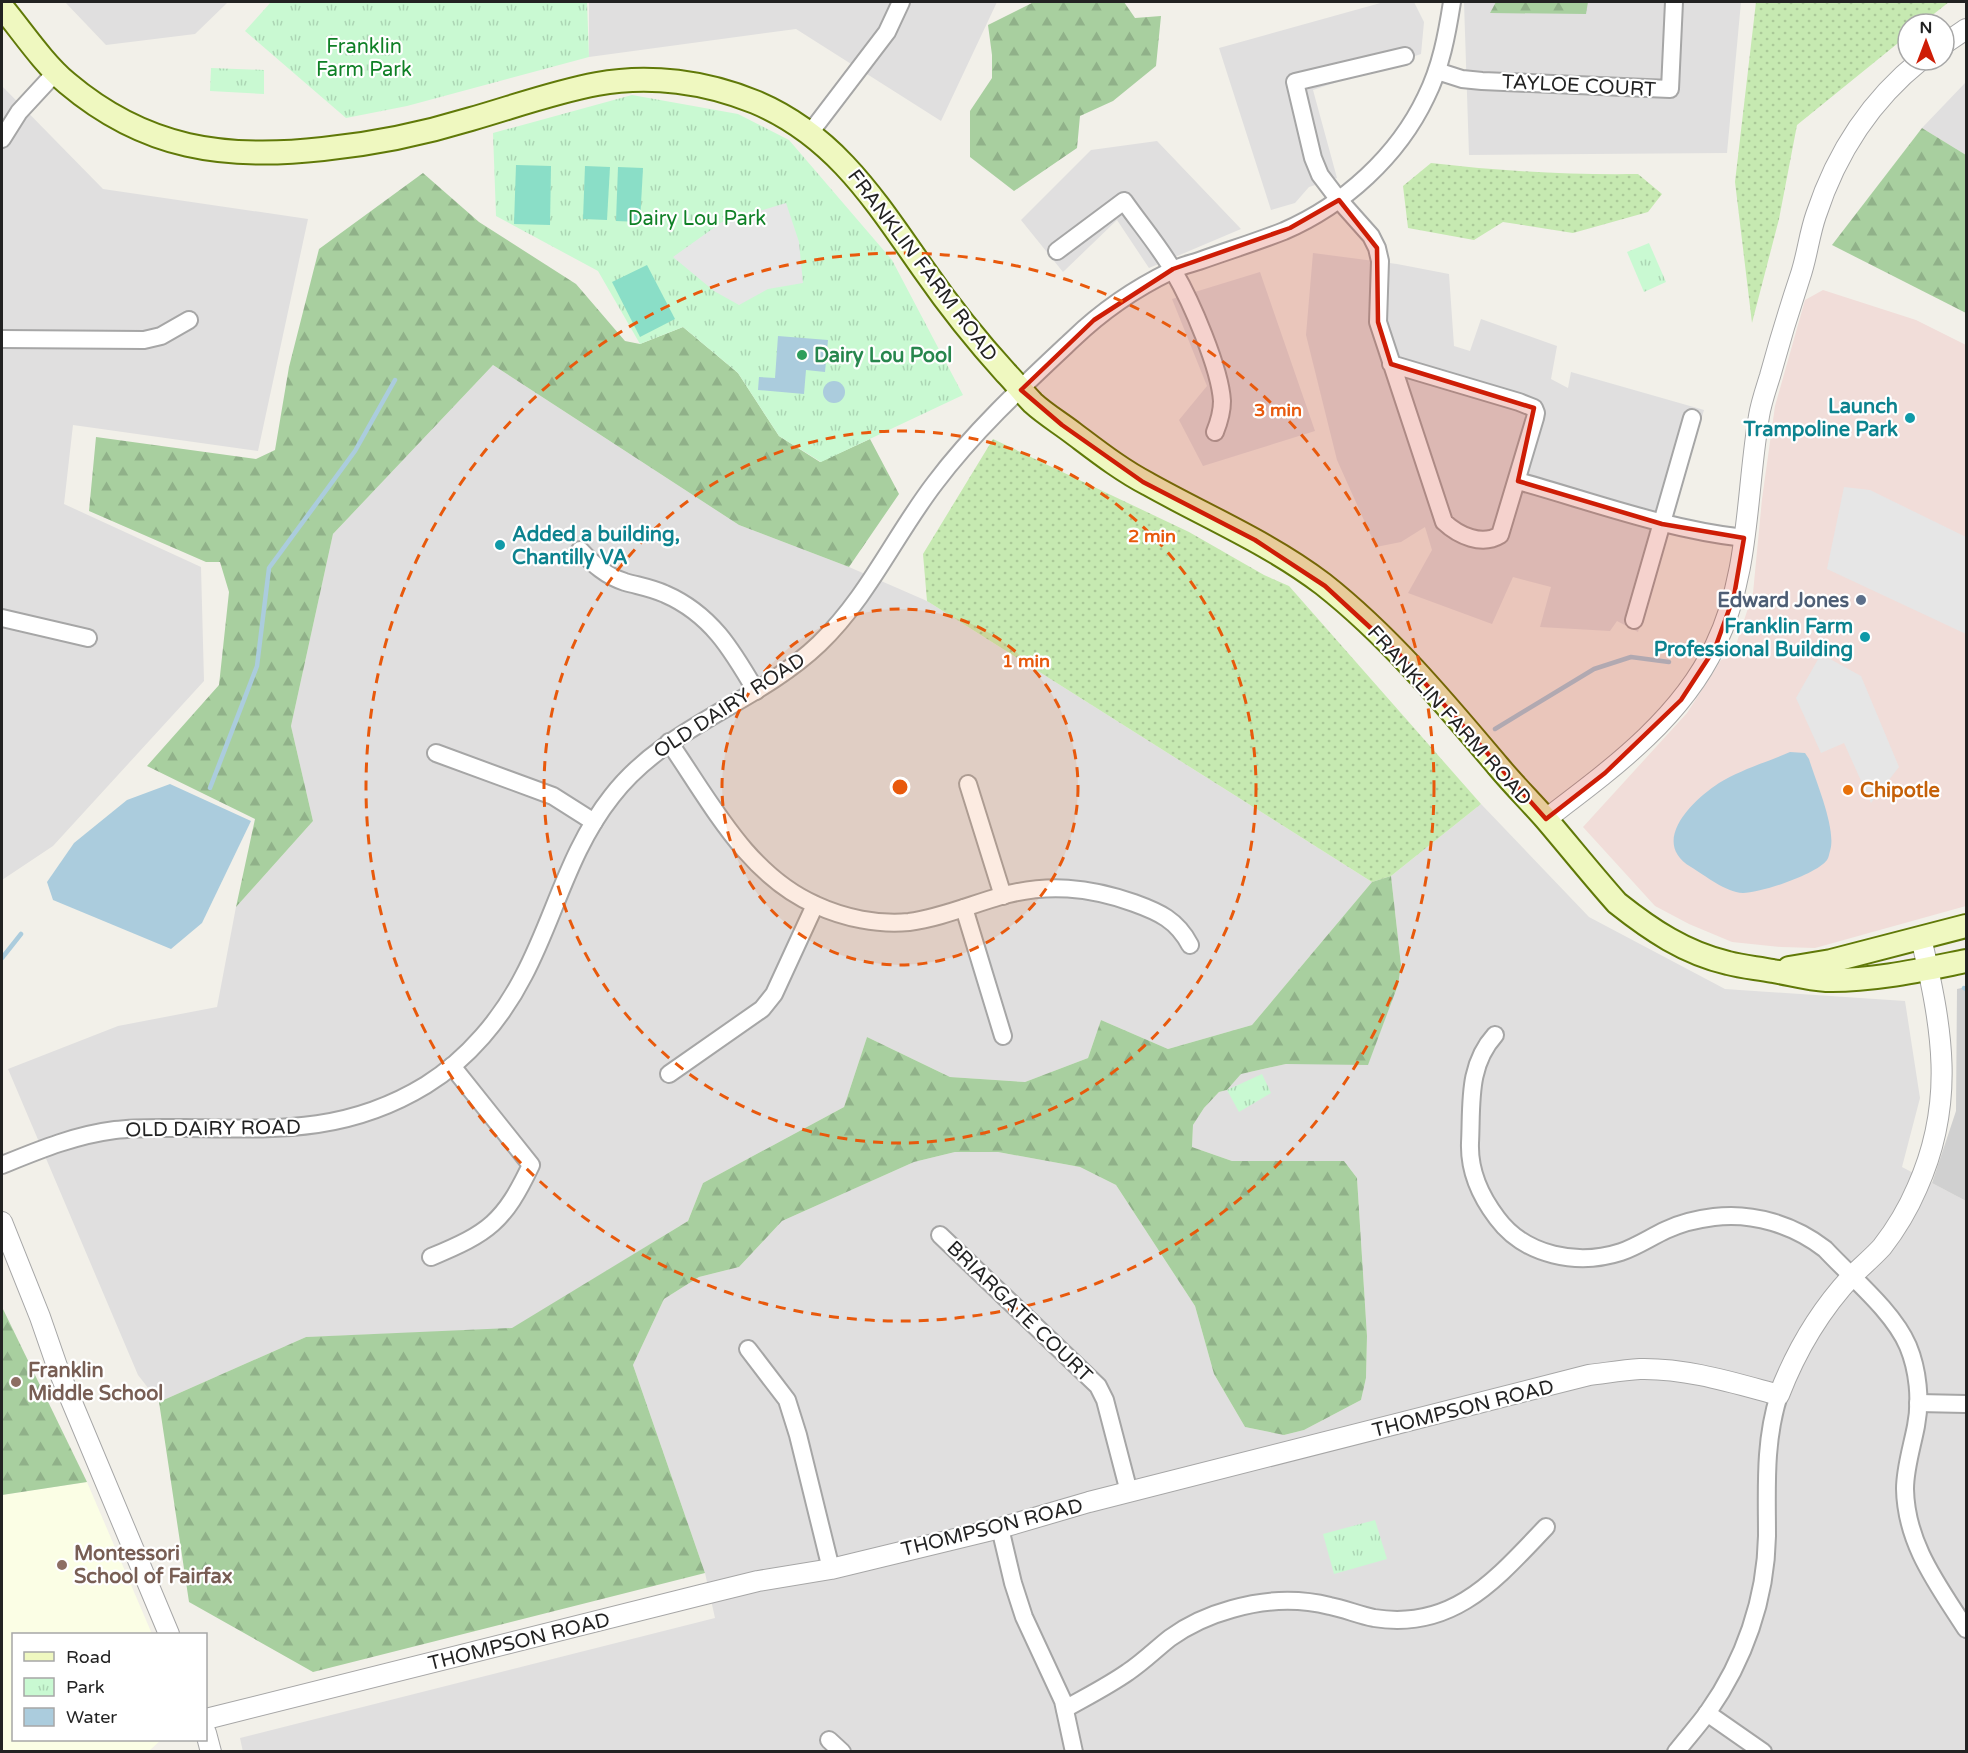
<svg xmlns="http://www.w3.org/2000/svg" width="1968" height="1753" font-family="'Varela Round',sans-serif">
  <style>
    .residential { fill: #e0dfdf }
    .commercial { fill: #f1ddd9 }
    .education { fill: #fbfee5 }
    .religious { fill: #d0d0d0 }
    .grass { fill: url(#grass-dots) }
    .forest { fill: url(#forest-firs) }
    .park { fill: url(#park-tufts) }
    .pitch { fill: #8adec7 }
    .parking { fill: #e6e6e6 }
    .water { fill: #abccdd }
    .lines { fill: none; stroke-linecap: round; stroke-linejoin: round }
    .stream { stroke: #abccdd; stroke-width: 4.5 }
    .minor-casing { stroke: #a6a6a6; stroke-width: 20 }
    .tertiary-casing { stroke: #a6a6a6; stroke-width: 22 }
    .secondary-casing { stroke: #607908; stroke-width: 26 }
    .minor { stroke: #fff; stroke-width: 16 }
    .tertiary { stroke: #fff; stroke-width: 20 }
    .secondary { stroke: #eff8c0; stroke-width: 22 }
    .marked { fill: #ce1d06; fill-opacity: 0.2; stroke: #ce1d06; stroke-width: 4.5; stroke-linejoin: round }
    .ring { fill: none; stroke: #e8590c; stroke-width: 3; stroke-dasharray: 10 8 }
    .leisure-dot { fill: #2e9e5b; stroke: #fff; stroke-width: 2 }
    .culture-dot { fill: #0f9aa8; stroke: #fff; stroke-width: 2 }
    .service-dot { fill: #5c6f8a; stroke: #fff; stroke-width: 2 }
    .food-dot { fill: #e8710a; stroke: #fff; stroke-width: 2 }
    .education-dot { fill: #8d6e63; stroke: #fff; stroke-width: 2 }
    .labels { text-anchor: middle; stroke-width: 4.5; stroke-linejoin: round; paint-order: stroke }
    .park-label { font-size: 20px; fill: #0f8026; stroke: #fff }
    .street-label { font-size: 20px; fill: #222; stroke: #fff }
    .leisure-label { font-size: 20px; font-weight: bold; fill: #27864d; stroke: #fff; text-anchor: start }
    .culture-label { font-size: 20px; font-weight: bold; fill: #0d838f; stroke: #fff; text-anchor: end }
    .service-label { font-size: 20px; font-weight: bold; fill: #4e5e75; stroke: #fff; text-anchor: end }
    .food-label { font-size: 20px; font-weight: bold; fill: #c56008; stroke: #fff; text-anchor: start }
    .education-label { font-size: 20px; font-weight: bold; fill: #785e54; stroke: #fff; text-anchor: start }
    .centre { fill: #e8590c; stroke: #fff; stroke-width: 3 }
    .ring-label { font-size: 18px; text-anchor: middle; font-weight: bold; fill: #e8590c; stroke: #fff; stroke-width: 4.5; stroke-linejoin: round; paint-order: stroke }
  </style>
  <defs>
    <pattern id="grass-dots" width="8" height="8" patternUnits="userSpaceOnUse" patternTransform="scale(1.5)"><rect width="8" height="8" fill="#c6e9b1"/><path d="M2 2h.1M6 6h.1" fill="none" stroke="#aac898" stroke-width="1.8" stroke-linecap="round"/></pattern>
    <pattern id="forest-firs" width="22" height="20" patternUnits="userSpaceOnUse" patternTransform="scale(1.5)"><rect width="22" height="20" fill="#a8cf9f"/><path d="M5 1l3.5 6h-7zM16 11l3.5 6h-7z" fill="#90b189"/></pattern>
    <pattern id="park-tufts" width="24" height="20" patternUnits="userSpaceOnUse" patternTransform="scale(1.5)"><rect width="24" height="20" fill="#c9f9d2"/><path d="M3 7l-1-3M5 7V3M7 7l1-3M15 17l-1-3M17 17v-4M19 17l1-3" fill="none" stroke="#acd5b4"/></pattern>
  </defs>
  <rect width="100%" height="100%" fill="#f2f0e9"/>
  <g class="residential">
    <path d="M 65,2 L 228,2 L 195,34 L 106,45 Z"/>
    <path d="M 589,2 L 997,2 L 941,121 L 796,29 L 589,57 Z"/>
    <path d="M 1384,2 L 1414,2 L 1424,22 L 1421,54 L 1313,90 L 1337,178 L 1309,187 L 1295,203 L 1271,210 L 1219,48 Z"/>
    <path d="M 1464,2 L 1741,2 L 1727,153 L 1469,155 Z"/>
    <path d="M 1966,82 L 1966,155 L 1922,128 Z"/>
    <path d="M 2,86 L 103,189 L 308,219 L 258,451 L 73,425 L 64,504 L 201,567 L 204,681 L 53,846 L 2,880 Z"/>
    <path d="M 1157,141 L 1241,229 L 1149,268 L 1117,220 L 1063,272 L 1021,220 L 1091,150 Z"/>
    <path d="M 1313,253 L 1397,264 L 1449,274 L 1454,346 L 1470,351 L 1481,319 L 1557,346 L 1551,379 L 1568,388 L 1571,372 L 1704,410 L 1638,632 L 1617,621 L 1610,631 L 1540,627 L 1551,587 L 1513,577 L 1492,624 L 1408,593 L 1432,550 L 1425,527 L 1401,542 L 1376,547 L 1337,460 L 1306,335 Z"/>
    <path d="M 1260,272 L 1315,431 L 1203,466 L 1179,420 L 1207,386 L 1172,299 Z"/>
    <path d="M 493,365 L 739,525 L 849,567 L 927,601 L 1372,882 L 1252,1025 L 1168,1049 L 1101,1020 L 1088,1058 L 1025,1082 L 950,1077 L 867,1037 L 844,1107 L 703,1183 L 688,1221 L 512,1329 L 306,1337 L 159,1402 L 138,1375 L 8,1069 L 118,1026 L 217,1007 L 236,907 L 313,821 L 291,726 L 333,534 Z"/>
    <path d="M 1481,804 L 1589,917 L 1725,989 L 1905,1001 L 1920,1098 L 1902,1167 L 1966,1201 L 1966,1751 L 243,1752 L 240,1738 L 715,1618 L 705,1573 L 633,1365 L 664,1299 L 699,1277 L 739,1267 L 782,1221 L 914,1162 L 955,1152 L 998,1152 L 1080,1167 L 1116,1185 L 1195,1306 L 1214,1374 L 1245,1427 L 1284,1435 L 1304,1430 L 1361,1400 L 1366,1378 L 1367,1336 L 1357,1178 L 1344,1161 L 1232,1161 L 1192,1147 L 1193,1125 L 1204,1108 L 1219,1092 L 1227,1090 L 1241,1074 L 1286,1064 L 1368,1064 L 1398,985 L 1401,965 L 1391,876 Z"/>
  </g>
  <path class="commercial" d="M 1823,290 L 1916,320 L 1966,345 L 1966,906 L 1815,948 L 1781,947 L 1732,942 L 1689,924 L 1655,906 L 1583,827 L 1687,713 L 1721,660 L 1732,657 L 1753,593 L 1762,499 L 1775,406 L 1805,300 Z"/>
  <path class="education" d="M 87,1482 L 152,1634 L 14,1634 L 14,1740 L 161,1740 L 149,1751 L 2,1751 L 2,1495 Z"/>
  <path class="religious" d="M 1966,987 L 1966,1201 L 1932,1183 L 1956,1111 L 1957,989 Z"/>
  <g class="grass">
    <path d="M 1756,2 L 1949,2 L 1921,24 L 1908,24 L 1908,35 L 1797,125 L 1779,219 L 1752,323 L 1735,182 Z"/>
    <path d="M 1431,163 C 1500,171 1568,175 1638,174 L 1662,194 L 1648,212 L 1573,233 L 1503,222 L 1474,240 L 1408,228 L 1403,186 Z"/>
    <path d="M 993,439 L 1189,532 L 1264,575 L 1289,586 L 1481,804 L 1391,876 L 1372,882 L 927,601 L 923,554 Z"/>
  </g>
  <g class="forest">
    <path d="M 1034,2 L 1124,2 L 1135,18 L 1161,16 L 1156,66 L 1113,101 L 1080,116 L 1077,148 L 1014,191 L 970,157 L 970,111 L 992,78 L 992,55 L 988,25 Z"/>
    <path d="M 1496,2 L 1588,2 L 1586,14 L 1490,13 Z"/>
    <path d="M 1922,128 L 1966,155 L 1966,313 L 1832,245 Z"/>
    <path d="M 423,173 L 479,222 L 576,284 L 625,341 L 640,344 L 683,327 L 738,373 L 779,436 L 820,462 L 870,439 L 899,494 L 849,567 L 739,525 L 493,365 L 333,534 L 291,726 L 313,821 L 236,907 L 255,819 L 147,766 L 219,685 L 229,592 L 220,562 L 206,562 L 89,511 L 96,437 L 256,459 L 275,450 L 289,367 L 319,249 Z"/>
    <path d="M 1391,876 L 1401,965 L 1398,985 L 1368,1065 L 1286,1064 L 1241,1074 L 1227,1090 L 1219,1092 L 1204,1108 L 1193,1125 L 1192,1147 L 1232,1161 L 1344,1161 L 1357,1178 L 1367,1336 L 1366,1378 L 1361,1400 L 1304,1430 L 1284,1435 L 1245,1427 L 1214,1374 L 1195,1306 L 1116,1185 L 1080,1167 L 998,1152 L 955,1152 L 914,1162 L 782,1221 L 739,1267 L 699,1277 L 664,1299 L 633,1365 L 705,1573 L 313,1672 L 189,1602 L 159,1402 L 306,1337 L 512,1328 L 688,1221 L 703,1183 L 844,1107 L 867,1037 L 950,1077 L 1025,1082 L 1088,1058 L 1101,1020 L 1168,1049 L 1252,1025 L 1372,882 Z"/>
    <path d="M 2,1307 L 87,1482 L 2,1495 Z"/>
  </g>
  <g class="park">
    <path d="M 271,2 L 587,2 L 589,57 L 407,106 L 346,118 L 245,31 Z"/>
    <path d="M 211,68 L 264,70 L 264,94 L 210,91 Z"/>
    <path d="M 632,95 L 738,114 L 789,140 L 892,260 L 963,395 L 821,462 L 779,436 L 738,373 L 683,327 L 640,344 L 598,271 L 496,216 L 493,133 Z"/>
    <path d="M 1649,243 L 1666,282 L 1644,292 L 1627,252 Z"/>
    <path d="M 1262,1074 L 1271,1093 L 1239,1112 L 1227,1090 Z"/>
    <path d="M 1375,1520 L 1387,1559 L 1334,1574 L 1323,1534 Z"/>
  </g>
  <g class="pitch">
    <path d="M 516,165 L 551,166 L 550,225 L 514,224 Z"/>
    <path d="M 585,166 L 610,167 L 607,220 L 583,219 Z"/>
    <path d="M 618,167 L 643,168 L 640,222 L 616,221 Z"/>
    <path d="M 647,265 L 675,319 L 640,337 L 612,282 Z"/>
  </g>
  <g class="parking">
    <path d="M 786,203 L 799,242 L 803,283 L 768,289 L 739,305 L 714,291 L 673,257 L 722,222 Z"/>
    <path d="M 1844,487 L 1870,490 L 1966,537 L 1966,634 L 1827,569 Z"/>
    <path d="M 1821,654 L 1861,676 L 1899,767 L 1871,803 L 1844,743 L 1821,753 L 1796,698 Z"/>
  </g>
  <g class="water">
    <path d="M 778,336 L 828,340 L 825,372 L 806,370 L 804,394 L 758,390 L 759,377 L 775,378 Z"/>
    <circle cx="834" cy="392" r="11"/>
    <path d="M 1790,752 L 1805,753 L 1809,759 C 1816,782 1837,830 1830,851 C 1829,854 1829,857 1827,860 C 1817,874 1761,893 1743,893 C 1725,892 1706,876 1691,867 C 1649,842 1693,800 1719,783 C 1740,770 1767,762 1790,752 Z"/>
    <path d="M 170,784 L 251,821 L 202,923 L 171,949 L 53,900 L 47,882 L 74,843 L 127,800 Z"/>
  </g>
  <g class="lines">
    <g class="stream">
      <path d="M 1495,729 L 1594,669 L 1631,657 L 1669,662"/>
      <path d="M 210,788 L 257,666 L 269,568 L 355,451 L 395,380"/>
      <path d="M 2,958 L 21,934"/>
      <path d="M 1964,988 L 1966,989"/>
    </g>
    <defs>
      <g id="minor">
        <path d="M 1437,71 L 1462,79 L 1482,81 L 1670,89 L 1674,2"/>
        <path d="M 810,133 L 887,32 L 901,2"/>
        <path d="M 2,139 L 19,112 L 56,72"/>
        <path d="M 1057,251 L 1124,201 C 1140,224 1160,247 1174,272 C 1191,301 1220,368 1222,401 C 1222,413 1219,422 1215,432"/>
        <path d="M 2,339 L 144,340 L 161,336 L 189,320"/>
        <path d="M 1391,364 L 1519,402 L 1534,408 L 1536,413 L 1535,418 L 1500,535 C 1482,546 1459,536 1444,522 L 1378,322 L 1380,261 L 1377,248 L 1371,236 L 1339,200 L 1320,175 L 1313,158 L 1295,82 L 1405,56"/>
        <path d="M 1518,481 C 1593,502 1665,529 1744,538"/>
        <path d="M 580,550 C 593,564 606,576 625,582 C 639,586 652,588 665,594 C 711,614 732,650 756,691"/>
        <path d="M 2,618 L 88,638"/>
        <path d="M 1634,620 L 1692,418"/>
        <path d="M 669,742 C 710,801 747,875 816,905 C 844,918 878,925 909,922 C 940,918 970,905 1001,896 C 1047,883 1089,887 1134,903 C 1159,912 1177,920 1190,945"/>
        <path d="M 436,753 L 553,796 L 594,822"/>
        <path d="M 968,784 L 1003,896"/>
        <path d="M 964,908 L 1003,1036"/>
        <path d="M 1495,1035 C 1467,1066 1472,1104 1470,1143 C 1469,1171 1481,1197 1497,1218 C 1525,1256 1578,1266 1621,1252 C 1636,1247 1651,1237 1666,1230 C 1681,1223 1697,1219 1714,1217 C 1753,1212 1794,1225 1825,1249 C 1851,1277 1893,1311 1908,1346 C 1918,1370 1921,1400 1916,1426 C 1912,1447 1905,1468 1905,1489 C 1906,1544 1938,1585 1966,1629"/>
        <path d="M 669,1074 L 762,1009 L 774,994 L 815,905"/>
        <path d="M 2,1165 C 39,1150 75,1135 115,1130 C 138,1127 162,1128 185,1128 C 274,1129 346,1134 426,1085 C 468,1059 502,1018 524,975 C 555,916 569,850 612,796 C 666,726 756,704 819,644 C 868,597 895,535 935,483 C 975,430 1025,384 1073,339 C 1101,312 1136,288 1171,271 C 1180,266 1190,264 1199,261 C 1227,251 1256,242 1284,231 C 1344,205 1398,156 1426,97 C 1441,67 1447,34 1452,2"/>
        <path d="M 940,1235 L 1098,1386 L 1105,1400 L 1129,1492"/>
        <path d="M 431,1257 C 489,1233 504,1222 531,1165 L 452,1066"/>
        <path d="M 748,1349 L 787,1400 L 798,1435 L 831,1569"/>
        <path d="M 1918,1403 L 1966,1404"/>
        <path d="M 1000,1528 L 1013,1583 L 1024,1617 L 1063,1701 L 1074,1752"/>
        <path d="M 1065,1709 C 1086,1697 1108,1686 1128,1672 C 1143,1662 1156,1649 1170,1638 C 1188,1625 1210,1615 1232,1609 C 1263,1600 1298,1598 1330,1606 C 1345,1609 1359,1615 1374,1618 C 1454,1631 1497,1578 1546,1527"/>
        <path d="M 1707,1713 L 1763,1752"/>
        <path d="M 829,1740 L 842,1752"/>
        <path d="M 1676,1752 C 1686,1739 1698,1726 1708,1712 C 1744,1661 1766,1599 1767,1536 C 1767,1488 1764,1442 1779,1395"/>
      </g>
      <g id="tertiary">
        <path d="M 1944,44 L 1966,29"/>
        <path d="M 1546,819 C 1609,771 1680,720 1715,646 C 1750,574 1746,493 1759,416 C 1761,403 1766,389 1770,376 C 1779,343 1789,310 1800,277 C 1807,257 1809,235 1816,215 C 1836,154 1871,100 1921,60"/>
        <path d="M 2,1222 L 40,1317 L 58,1369 L 169,1634"/>
        <path d="M 206,1719 L 701,1595 L 758,1581 L 831,1569 L 1000,1528 L 1089,1502 L 1589,1375 C 1606,1373 1623,1370 1640,1369 C 1687,1368 1734,1383 1779,1395 C 1796,1351 1820,1310 1853,1275 C 1862,1266 1873,1257 1882,1247 C 1896,1229 1908,1209 1917,1188 C 1956,1102 1942,1027 1921,938"/>
        <path d="M 206,1733 L 211,1752"/>
      </g>
      <g id="secondary">
        <path d="M 2,7 C 22,31 43,63 67,83 C 145,149 225,160 323,149 C 373,144 422,134 471,119 C 513,107 554,92 597,84 C 650,74 706,82 755,102 C 836,136 876,202 924,270 C 949,306 976,340 1006,373 C 1015,382 1023,393 1033,403 C 1045,414 1060,423 1073,433 C 1097,451 1121,470 1148,484 C 1207,517 1269,543 1323,584 C 1389,636 1444,702 1498,766 C 1513,784 1529,800 1545,818 C 1569,846 1592,875 1617,903 C 1651,930 1685,953 1728,963 C 1743,967 1758,968 1773,971 C 1791,974 1808,979 1826,980 C 1873,981 1921,970 1966,961"/>
        <path d="M 1789,968 L 1831,961 L 1966,926"/>
      </g>
    </defs>
    <use href="#minor" class="minor-casing"/>
    <use href="#tertiary" class="tertiary-casing"/>
    <use href="#secondary" class="secondary-casing"/>
    <use href="#minor" class="minor"/>
    <use href="#tertiary" class="tertiary"/>
    <use href="#secondary" class="secondary"/>
  </g>
  <path class="marked" d="M 1339,200 L 1377,248 L 1378,322 L 1391,364 L 1534,408 L 1518,481 L 1662,524 L 1744,538 L 1734,596 L 1715,648 L 1681,700 L 1605,773 L 1546,819 L 1399,654 L 1325,586 L 1255,540 L 1143,482 L 1062,425 L 1021,390 L 1094,320 L 1173,269 L 1290,228 Z"/>
  <circle cx="900" cy="787" r="178" fill="#e8590c" fill-opacity=".12"/>
  <g class="ring">
    <circle cx="900" cy="787" r="178"/>
    <circle cx="900" cy="787" r="356"/>
    <circle cx="900" cy="787" r="534"/>
  </g>
  <circle class="leisure-dot" cx="802" cy="355" r="6"/>
  <g class="culture-dot">
    <circle cx="1910" cy="418" r="6"/>
    <circle cx="500" cy="545" r="6"/>
    <circle cx="1865" cy="637" r="6"/>
  </g>
  <circle class="service-dot" cx="1861" cy="600" r="6"/>
  <circle class="food-dot" cx="1848" cy="790" r="6"/>
  <g class="education-dot">
    <circle cx="16" cy="1382" r="6"/>
    <circle cx="62" cy="1565" r="6"/>
  </g>
  <g class="labels">
    <g class="park-label">
      <text x="364" y="53">Franklin<tspan x="364" dy="23">Farm Park</tspan></text>
      <text x="697" y="225">Dairy Lou Park</text>
    </g>
    <g class="street-label">
      <text transform="translate(1579 85) rotate(3)" y="7">TAYLOE COURT</text>
      <text transform="translate(923 265) rotate(53)" y="7">FRANKLIN FARM ROAD</text>
      <text transform="translate(729 705) rotate(-33)" y="7">OLD DAIRY ROAD</text>
      <text transform="translate(1450 715) rotate(48)" y="7">FRANKLIN FARM ROAD</text>
      <text transform="translate(213 1128) rotate(-1)" y="7">OLD DAIRY ROAD</text>
      <text transform="translate(1020 1311) rotate(44)" y="7">BRIARGATE COURT</text>
      <text transform="translate(1463 1408) rotate(-14)" y="7">THOMPSON ROAD</text>
      <text transform="translate(992 1527) rotate(-14)" y="7">THOMPSON ROAD</text>
      <text transform="translate(519 1641) rotate(-14)" y="7">THOMPSON ROAD</text>
    </g>
    <g class="leisure-label">
      <text x="814" y="362">Dairy Lou Pool</text>
    </g>
    <g class="culture-label">
      <text x="1898" y="413">Launch<tspan x="1898" dy="23">Trampoline Park</tspan></text>
      <text x="512" y="541" text-anchor="start">Added a building,<tspan x="512" dy="23">Chantilly VA</tspan></text>
      <text x="1853" y="633">Franklin Farm<tspan x="1853" dy="23">Professional Building</tspan></text>
    </g>
    <g class="service-label">
      <text x="1849" y="607">Edward Jones</text>
    </g>
    <g class="food-label">
      <text x="1860" y="797">Chipotle</text>
    </g>
    <g class="education-label">
      <text x="28" y="1377">Franklin<tspan x="28" dy="23">Middle School</tspan></text>
      <text x="74" y="1560">Montessori<tspan x="74" dy="23">School of Fairfax</tspan></text>
    </g>
  </g>
  <circle cx="900" cy="787" r="9" class="centre"/>
  <g class="ring-label">
    <text x="1278" y="416">3 min</text>
    <text x="1152" y="542">2 min</text>
    <text x="1026" y="667">1 min</text>
  </g>
  <rect width="1968" height="1753" fill="none" stroke="#222222" stroke-width="6"/>
  <rect x="12" y="1633" width="195" height="108" fill="#ffffff" stroke="#a7a7a7" stroke-width="1.5"/>
  <rect x="24" y="1652" width="30" height="9" fill="#eff8c0" stroke="#a7a7a7" stroke-width="1.5"/>
  <text x="66" y="1663" font-size="18" fill="#222222">Road</text>
  <rect x="24" y="1678" width="30" height="18" fill="url(#park-tufts)" stroke="#a7a7a7" stroke-width="1.5"/>
  <text x="66" y="1693" font-size="18" fill="#222222">Park</text>
  <rect x="24" y="1708" width="30" height="18" fill="#abccdd" stroke="#a7a7a7" stroke-width="1.5"/>
  <text x="66" y="1723" font-size="18" fill="#222222">Water</text>
  <g transform="translate(1926 42)"><circle r="28" fill="#ffffff" stroke="#a7a7a7" stroke-width="1.5"/>
  <path d="M0-4.5L10 22L0 15L-10 22Z" fill="#ce1d06"/>
  <text y="-9" font-size="16" font-weight="bold" text-anchor="middle" fill="#222222">N</text>
  </g>
</svg>
